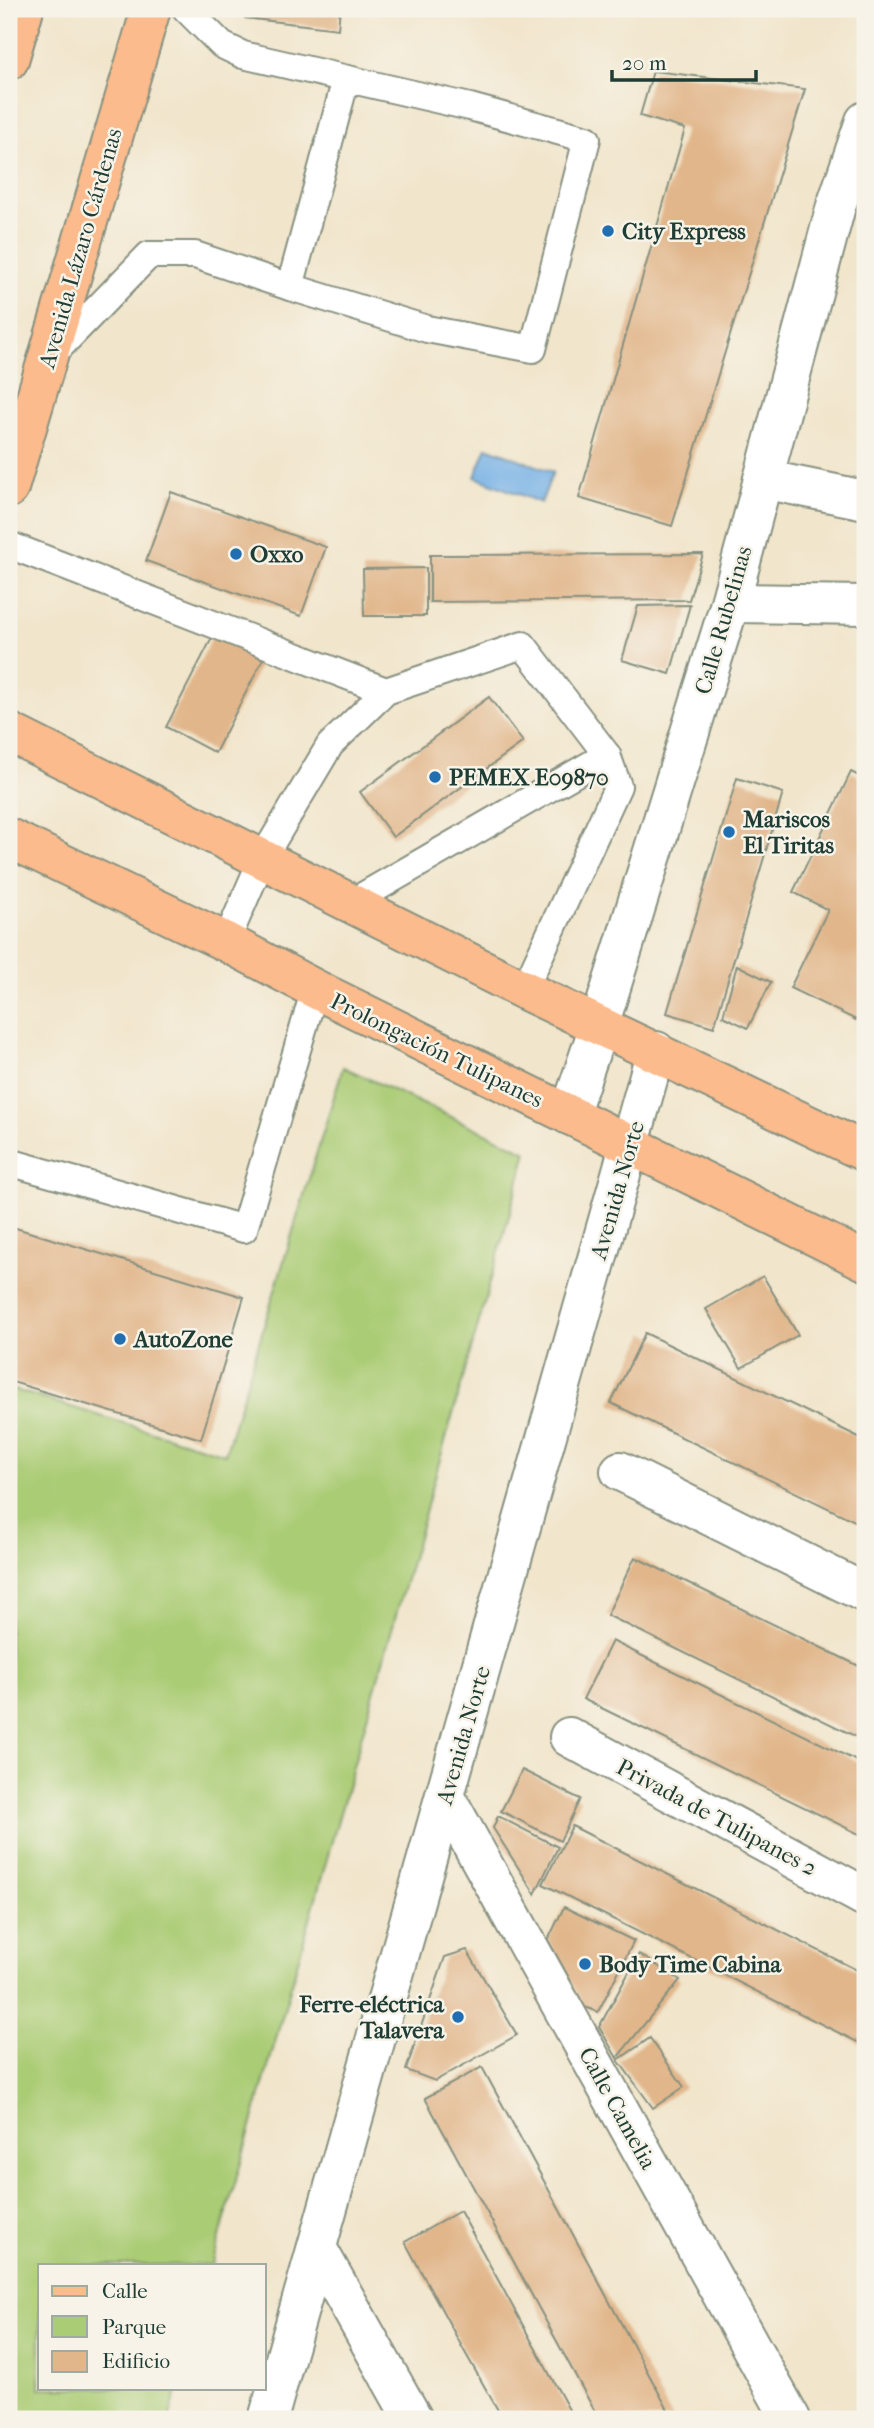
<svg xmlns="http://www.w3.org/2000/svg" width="874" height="2428" font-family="'IM FELL French Canon',serif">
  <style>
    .green { fill: #aacc75; stroke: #648454; stroke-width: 2 }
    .water { fill: #75b0e6; stroke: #4a768d; stroke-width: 2 }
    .building { fill: #e1b68a }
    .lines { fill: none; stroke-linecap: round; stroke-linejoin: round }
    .service-casing { stroke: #889180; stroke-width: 30 }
    .minor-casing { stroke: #889180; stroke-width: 42 }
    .tertiary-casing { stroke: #889180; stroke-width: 42 }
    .primary-casing { stroke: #889180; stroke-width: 42 }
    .service { stroke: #fff; stroke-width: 26 }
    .minor { stroke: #fff; stroke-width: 38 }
    .tertiary { stroke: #fff; stroke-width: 38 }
    .primary { stroke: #fbbb8c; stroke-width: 38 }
    .poi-dot { fill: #1f6fb2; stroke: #f7f3e8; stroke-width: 2.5 }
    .labels { text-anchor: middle; stroke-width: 5; stroke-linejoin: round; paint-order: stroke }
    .poi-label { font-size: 23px; font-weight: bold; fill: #1f3d34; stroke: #f7f3e8; text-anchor: start }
    .street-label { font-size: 23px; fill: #1f3d34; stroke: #f7f3e8 }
  </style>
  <rect width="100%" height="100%" fill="#f7f3e8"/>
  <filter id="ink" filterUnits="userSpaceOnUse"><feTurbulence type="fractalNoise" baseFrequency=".0143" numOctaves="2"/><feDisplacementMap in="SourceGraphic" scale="14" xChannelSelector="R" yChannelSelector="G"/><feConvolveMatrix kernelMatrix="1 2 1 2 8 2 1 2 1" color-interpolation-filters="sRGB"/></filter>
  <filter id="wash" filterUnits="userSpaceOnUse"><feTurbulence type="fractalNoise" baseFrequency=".00686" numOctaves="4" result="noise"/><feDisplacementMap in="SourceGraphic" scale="28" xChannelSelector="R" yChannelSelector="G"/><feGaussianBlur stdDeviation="1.57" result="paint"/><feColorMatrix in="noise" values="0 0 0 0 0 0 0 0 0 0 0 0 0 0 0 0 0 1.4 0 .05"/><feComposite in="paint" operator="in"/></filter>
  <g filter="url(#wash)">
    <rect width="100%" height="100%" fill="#f1e5cb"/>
    <path class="green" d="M 343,1067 L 527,1152 L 212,2265 L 40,2265 L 40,2388 L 178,2388 L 169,2419 L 9,2419 L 9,1388 L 225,1454 Z"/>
    <path class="water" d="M 487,447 L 553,472 L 541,503 L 475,477 Z"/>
    <g id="blocks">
      <g class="building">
        <path d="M 246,9 L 340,9 L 338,29 L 245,18 Z"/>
        <path d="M 653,71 L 805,89 L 672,526 L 579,498 L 685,129 L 640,116 Z"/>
        <path d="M 171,492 L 326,547 L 301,616 L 146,561 Z"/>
        <path d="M 703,554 L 689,600 L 430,602 L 430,555 Z"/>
        <path d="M 426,568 L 426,616 L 364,616 L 363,569 Z"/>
        <path d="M 690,605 L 670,674 L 622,660 L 638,606 Z"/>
        <path d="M 214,634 L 263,659 L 215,753 L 166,727 Z"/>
        <path d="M 489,697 L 523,742 L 393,837 L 360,792 Z"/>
        <path d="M 851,772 L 865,779 L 865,1002 L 856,1020 L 790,988 L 828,910 L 793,892 Z"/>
        <path d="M 737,778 L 783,793 L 714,1027 L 667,1013 Z"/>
        <path d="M 737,965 L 771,982 L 748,1028 L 723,1016 Z"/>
        <path d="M 9,1226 L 244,1297 L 201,1439 L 9,1381 Z"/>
        <path d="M 763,1276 L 798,1335 L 741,1368 L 706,1309 Z"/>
        <path d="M 645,1333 L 865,1440 L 865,1526 L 611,1403 Z"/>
        <path d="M 635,1557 L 865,1669 L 865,1741 L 607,1615 Z"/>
        <path d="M 612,1641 L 865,1765 L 865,1837 L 583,1699 Z"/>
        <path d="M 522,1770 L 580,1799 L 560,1841 L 501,1811 Z"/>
        <path d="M 498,1816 L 558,1847 L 535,1894 L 493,1828 Z"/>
        <path d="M 572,1826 L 865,1974 L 865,2046 L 543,1884 Z"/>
        <path d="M 564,1907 L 634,1941 L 598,2012 L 585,2007 L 548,1940 Z"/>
        <path d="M 467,1950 L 517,2035 L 435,2081 L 406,2070 L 445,1957 Z"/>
        <path d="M 639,1954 L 680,1980 L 617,2058 L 599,2027 Z"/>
        <path d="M 650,2038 L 684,2087 L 653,2108 L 618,2060 Z"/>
        <path d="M 482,2067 L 646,2369 L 673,2419 L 599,2419 L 445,2135 L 425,2098 Z"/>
        <path d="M 460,2211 L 502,2287 L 574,2419 L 503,2419 L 467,2356 L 405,2242 Z"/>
      </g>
    </g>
  </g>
  <g filter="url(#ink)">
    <use href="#blocks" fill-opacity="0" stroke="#889180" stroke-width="2"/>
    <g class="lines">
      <defs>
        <g id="service">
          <path d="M 290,287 L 346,79"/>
          <path d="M 52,355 L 149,255 L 195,255 L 290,287 L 427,329 L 533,349 L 587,139 L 470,107 L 243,55 L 222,45 L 186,9"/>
          <path d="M 9,545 L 386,691"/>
          <path d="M 349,904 L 607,755"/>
          <path d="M 226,942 L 262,859 L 330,745 L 386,691 L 523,645 L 607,755 L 618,786 L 524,990"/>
          <path d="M 9,1162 L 244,1229 L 315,989"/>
        </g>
        <g id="minor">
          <path d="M 763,479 L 865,500"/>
          <path d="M 730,603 L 865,605"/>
          <path d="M 569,1115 L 599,1026 L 730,603 L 836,206 L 865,121"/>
          <path d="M 620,1471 L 865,1593"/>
          <path d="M 569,1737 L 865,1897"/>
          <path d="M 445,1796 L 791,2419"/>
          <path d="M 317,2248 L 413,2419"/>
        </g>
        <path id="tertiary" d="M 268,2419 L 656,1051"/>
        <g id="primary">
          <path d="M 9,60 L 24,9"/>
          <path d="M 9,488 L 151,9"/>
          <path d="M 9,732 L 524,990 L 865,1152"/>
          <path d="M 9,838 L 226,942 L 315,989 L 865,1261"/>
        </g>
      </defs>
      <use href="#service" class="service-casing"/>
      <use href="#minor" class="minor-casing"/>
      <use href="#tertiary" class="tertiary-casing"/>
      <use href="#primary" class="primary-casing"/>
      <use href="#service" class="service"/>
      <use href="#minor" class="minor"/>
      <use href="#tertiary" class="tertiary"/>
      <use href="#primary" class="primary"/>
    </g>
  </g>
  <g class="poi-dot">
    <circle cx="608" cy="231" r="7"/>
    <circle cx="236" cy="554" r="7"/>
    <circle cx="435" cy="777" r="7"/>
    <circle cx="729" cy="832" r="7"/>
    <circle cx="120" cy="1339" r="7"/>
    <circle cx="585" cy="1964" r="7"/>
    <circle cx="458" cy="2017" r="7"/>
  </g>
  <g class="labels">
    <g class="poi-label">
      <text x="622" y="239">City Express</text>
      <text x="250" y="562">Oxxo</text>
      <text x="449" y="785">PEMEX E09870</text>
      <text x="743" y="827">Mariscos<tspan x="743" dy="26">El Tiritas</tspan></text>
      <text x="134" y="1347">AutoZone</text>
      <text x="599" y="1972">Body Time Cabina</text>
      <text x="444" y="2012" text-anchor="end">Ferre-eléctrica<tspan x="444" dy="26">Talavera</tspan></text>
    </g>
    <g class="street-label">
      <text transform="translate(80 248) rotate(-74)" y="8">Avenida Lázaro Cárdenas</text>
      <text transform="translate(723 620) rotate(-74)" y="8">Calle Rubelinas</text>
      <text transform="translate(437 1050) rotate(26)" y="8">Prolongación Tulipanes</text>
      <text transform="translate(617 1190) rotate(-74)" y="8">Avenida Norte</text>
      <text transform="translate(463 1735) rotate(-74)" y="8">Avenida Norte</text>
      <text transform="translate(717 1817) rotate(28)" y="8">Privada de Tulipanes 2</text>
      <text transform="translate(618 2108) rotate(61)" y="8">Calle Camelia</text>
    </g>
  </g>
  <rect width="874" height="2428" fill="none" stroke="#f7f3e8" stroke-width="35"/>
  <rect x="38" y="2264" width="228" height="126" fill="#f7f3e8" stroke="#a1aaa0" stroke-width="2"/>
  <rect x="52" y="2286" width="35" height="10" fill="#fbbb8c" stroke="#a1aaa0" stroke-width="2"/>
  <text x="102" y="2298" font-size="21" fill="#1f3d34">Calle</text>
  <rect x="52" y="2316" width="35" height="21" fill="#aacc75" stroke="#a1aaa0" stroke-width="2"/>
  <text x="102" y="2334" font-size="21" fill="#1f3d34">Parque</text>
  <rect x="52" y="2351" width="35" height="21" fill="#e1b68a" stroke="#a1aaa0" stroke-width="2"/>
  <text x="102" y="2368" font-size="21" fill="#1f3d34">Edificio</text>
  <path d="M612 70v10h144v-10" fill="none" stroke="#1f3d34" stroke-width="3.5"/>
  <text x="622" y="70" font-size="21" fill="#1f3d34" stroke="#f7f3e8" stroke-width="5" paint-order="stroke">20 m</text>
</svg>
